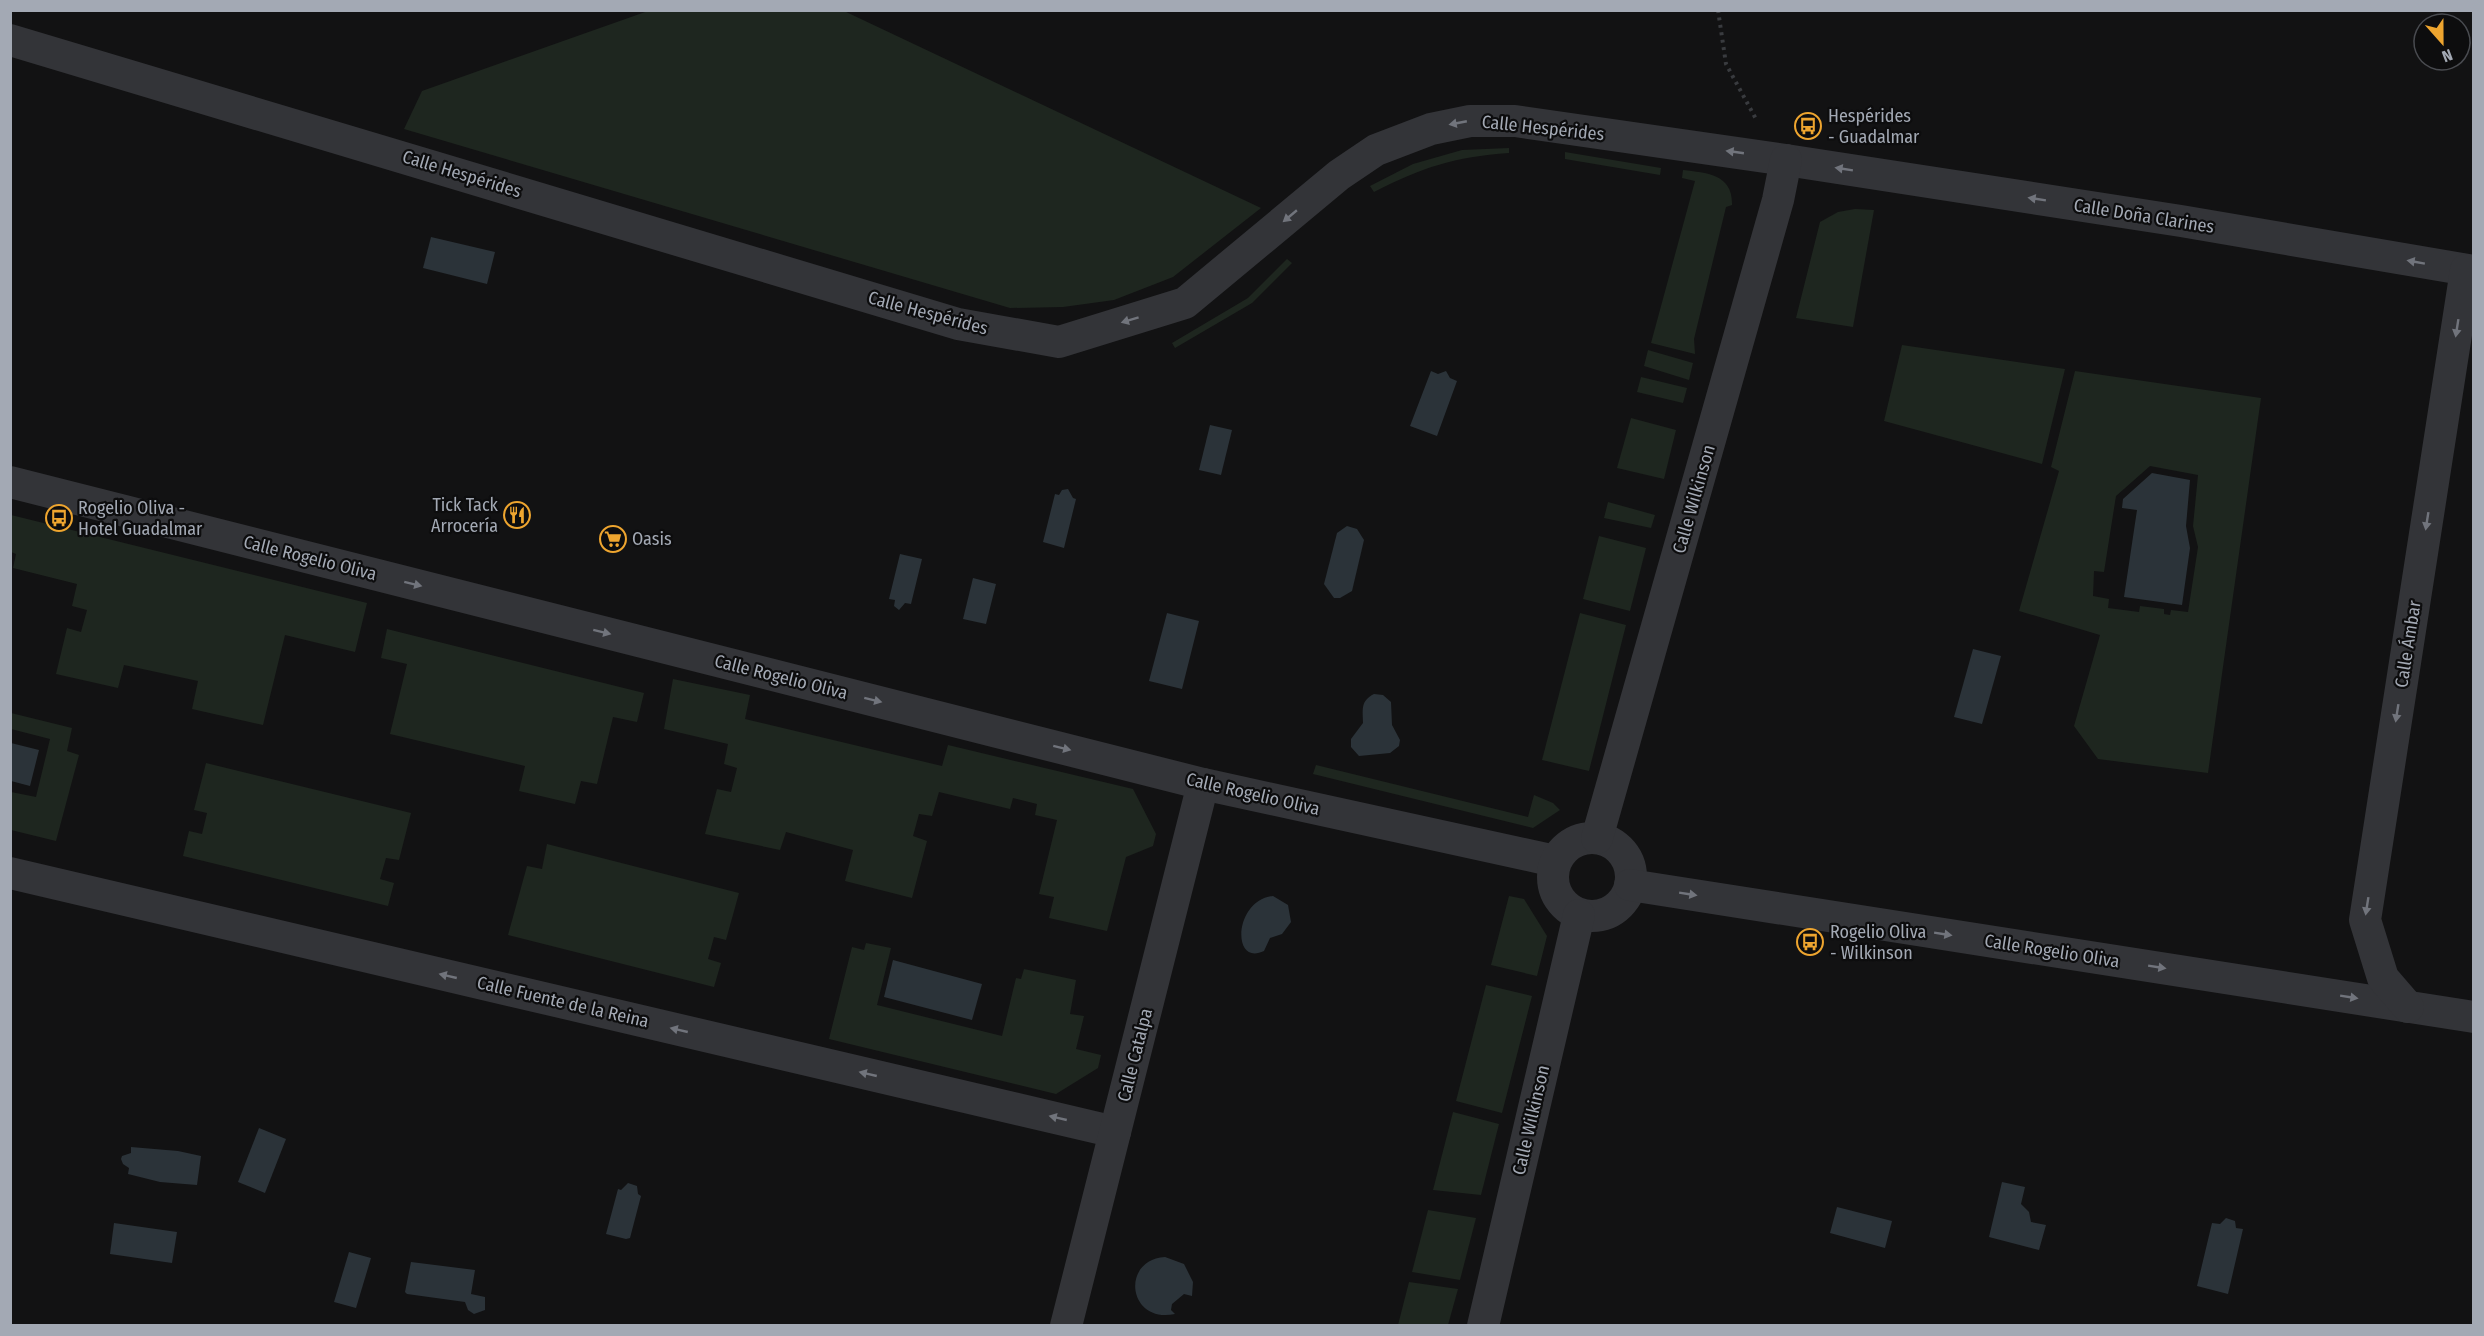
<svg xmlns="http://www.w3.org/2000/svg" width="2484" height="1336" font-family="'Fira Sans Condensed',sans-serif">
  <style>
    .green { fill: #1e261f; fill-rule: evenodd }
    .water { fill: #2b3339 }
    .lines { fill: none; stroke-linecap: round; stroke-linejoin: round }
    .path { stroke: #393b3f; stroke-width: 4; stroke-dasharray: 3 4.5; stroke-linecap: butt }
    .minor { stroke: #333438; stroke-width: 32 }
    .oneway { fill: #71747c }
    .labels { text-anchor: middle; stroke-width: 4.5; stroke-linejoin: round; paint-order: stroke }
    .poi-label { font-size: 18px; fill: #a3a9b4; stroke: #0d0d0e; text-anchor: start }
    .street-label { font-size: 18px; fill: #a3a9b4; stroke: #0d0d0e }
  </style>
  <rect width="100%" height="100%" fill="#121213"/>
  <g class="green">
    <path d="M 648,11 L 844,11 L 1261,208 L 1173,277 L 1114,300 L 1063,307 L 1010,308 L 404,129 L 422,91 Z"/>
    <path d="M 1509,148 L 1509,153 C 1454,157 1423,167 1374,192 L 1370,186 L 1413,164 L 1462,150 Z"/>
    <path d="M 1565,152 L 1661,168 L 1660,175 L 1565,159 Z"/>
    <path d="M 1683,170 C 1707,173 1733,174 1732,205 L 1726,207 L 1694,339 L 1695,354 L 1651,343 L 1695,181 L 1682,178 Z"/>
    <path d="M 1855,209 L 1874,210 L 1853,327 L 1796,318 L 1820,222 L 1838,212 Z"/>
    <path d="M 1287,259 L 1292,263 L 1252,303 L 1175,348 L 1172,343 L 1248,298 Z"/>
    <path d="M 1902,345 L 2065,369 L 2042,464 L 1884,421 Z"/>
    <path d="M 1648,350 L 1693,363 L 1689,380 L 1644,366 Z"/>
    <path d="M 2075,371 L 2261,398 L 2208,773 L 2098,759 L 2074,726 L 2100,635 L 2019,611 L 2059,471 L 2051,467 ZM 2150,466 L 2198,475 L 2193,526 L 2198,547 L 2188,612 L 2171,610 L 2170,615 L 2164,614 L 2164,609 L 2140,606 L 2139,612 L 2108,608 L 2109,599 L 2093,596 L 2094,571 L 2104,572 L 2116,496 Z"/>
    <path d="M 1641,377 L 1687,388 L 1683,403 L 1637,392 Z"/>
    <path d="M 1631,418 L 1676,430 L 1664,479 L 1617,468 Z"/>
    <path d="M 1608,502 L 1655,515 L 1651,528 L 1604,518 Z"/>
    <path d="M 11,515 L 367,603 L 355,652 L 285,635 L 263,725 L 192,709 L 198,681 L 124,665 L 118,688 L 56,674 L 67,628 L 81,632 L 87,610 L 72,606 L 77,584 L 13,568 L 16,554 L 11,552 Z"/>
    <path d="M 1599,536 L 1646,548 L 1630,611 L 1583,599 Z"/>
    <path d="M 1580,613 L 1626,625 L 1589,771 L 1542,760 Z"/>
    <path d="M 387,629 L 644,693 L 637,722 L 613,717 L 597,784 L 581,781 L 575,804 L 519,791 L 525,766 L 390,734 L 407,664 L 381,658 Z"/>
    <path d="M 673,679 L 750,695 L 745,719 L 942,766 L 948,745 L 1133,789 L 1156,834 L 1153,846 L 1126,857 L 1107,931 L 1049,918 L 1054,897 L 1039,894 L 1057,820 L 1035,815 L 1037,804 L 1013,798 L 1010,809 L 939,792 L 932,816 L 919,814 L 913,836 L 927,841 L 912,898 L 845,881 L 853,850 L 786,832 L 780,850 L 705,834 L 717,789 L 731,792 L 737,768 L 724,764 L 728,744 L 664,729 Z"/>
    <path d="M 11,713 L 72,728 L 67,751 L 79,755 L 56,841 L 11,830 L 11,792 L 36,797 L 50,739 L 11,729 Z"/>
    <path d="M 206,763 L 411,813 L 399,860 L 386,858 L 380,879 L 394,883 L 388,906 L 183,856 L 189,831 L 202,834 L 207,813 L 194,810 Z"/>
    <path d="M 1316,765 L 1528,817 L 1534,795 L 1553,803 L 1560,810 L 1533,828 L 1313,774 Z"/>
    <path d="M 547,844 L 739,893 L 726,940 L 714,937 L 708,959 L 721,963 L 714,987 L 508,935 L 527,866 L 542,869 Z"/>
    <path d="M 1509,896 L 1524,899 L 1547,936 L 1537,976 L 1491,965 Z"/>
    <path d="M 866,943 L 891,948 L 877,1005 L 1002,1036 L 1016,978 L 1021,979 L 1024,969 L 1076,980 L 1070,1014 L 1084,1016 L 1076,1049 L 1101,1055 L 1098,1068 L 1056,1094 L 829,1039 L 852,947 L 864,950 Z"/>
    <path d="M 1486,985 L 1532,996 L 1502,1113 L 1456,1101 Z"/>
    <path d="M 1453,1112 L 1499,1124 L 1481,1195 L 1433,1190 Z"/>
    <path d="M 1428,1210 L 1476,1218 L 1460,1280 L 1412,1272 Z"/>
    <path d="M 1409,1282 L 1458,1289 L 1448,1325 L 1398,1325 Z"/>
  </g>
  <g class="water">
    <path d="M 431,237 L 495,252 L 487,284 L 423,268 Z"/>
    <path d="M 1431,371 L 1438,374 L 1446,371 L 1450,378 L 1457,381 L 1437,436 L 1410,426 Z"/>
    <path d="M 1210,425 L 1232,430 L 1221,475 L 1199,470 Z"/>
    <path d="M 2152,473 L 2190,480 L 2186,526 L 2190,548 L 2182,605 L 2124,597 L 2137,510 L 2122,508 L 2123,499 Z"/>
    <path d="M 1068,489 L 1073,498 L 1076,499 L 1064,548 L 1043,542 L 1055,494 L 1059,495 L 1062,490 Z"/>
    <path d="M 1347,526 L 1357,529 L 1364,540 L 1352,591 L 1340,598 L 1334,598 L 1324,584 L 1337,533 Z"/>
    <path d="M 900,554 L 922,559 L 911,604 L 905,603 L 899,610 L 894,606 L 895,600 L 889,599 Z"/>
    <path d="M 973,578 L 996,584 L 986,624 L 963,619 Z"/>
    <path d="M 1167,613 L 1199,621 L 1182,689 L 1149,681 Z"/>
    <path d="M 1973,649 L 2001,656 L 1982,724 L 1954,717 Z"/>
    <path d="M 1374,694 L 1383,695 L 1391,702 L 1392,725 L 1400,740 L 1399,746 L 1390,753 L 1359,756 L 1351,747 L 1351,739 L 1363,723 C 1363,710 1360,701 1374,694 Z"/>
    <path d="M 11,743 L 39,750 L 30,786 L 11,781 Z"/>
    <path d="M 1273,896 L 1288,905 L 1291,922 L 1282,934 L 1270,938 L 1264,951 C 1231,967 1234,900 1273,896 Z"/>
    <path d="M 893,960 L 982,984 L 972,1020 L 884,997 Z"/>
    <path d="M 259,1128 L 286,1139 L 265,1193 L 238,1182 Z"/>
    <path d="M 131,1147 L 178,1151 L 201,1156 L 197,1185 L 160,1182 L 128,1174 L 129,1168 L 123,1164 L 121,1159 L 122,1156 L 131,1153 Z"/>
    <path d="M 2002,1182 L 2025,1187 L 2021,1204 L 2029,1212 L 2031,1222 L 2046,1225 L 2039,1250 L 1989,1237 Z"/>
    <path d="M 628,1183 L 637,1186 L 638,1194 L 641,1196 L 630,1238 L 626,1239 L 606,1234 L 618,1189 L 621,1190 Z"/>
    <path d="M 1837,1207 L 1892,1221 L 1885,1248 L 1830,1233 Z"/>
    <path d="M 2226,1218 L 2235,1221 L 2236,1228 L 2243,1229 L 2228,1294 L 2197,1286 L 2212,1223 L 2220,1224 Z"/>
    <path d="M 114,1223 L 177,1232 L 172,1263 L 110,1254 Z"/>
    <path d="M 349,1252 L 371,1258 L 356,1308 L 334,1302 Z"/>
    <path d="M 1165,1257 L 1184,1264 L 1193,1282 L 1192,1296 L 1184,1294 L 1172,1304 L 1171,1310 L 1175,1314 C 1128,1324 1120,1260 1165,1257 Z"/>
    <path d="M 411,1262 L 475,1270 L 471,1294 L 485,1297 L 485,1310 L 474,1314 L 468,1310 L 465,1302 L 407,1294 L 405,1292 Z"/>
  </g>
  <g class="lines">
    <path class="path" d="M 1718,10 L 1726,64 L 1756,119"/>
    <g class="minor">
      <path d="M 10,40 L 958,324 L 1059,342 L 1185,303 L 1339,175 L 1376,150 L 1431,129 L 1470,121 L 1515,121 L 1786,160 L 2181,221 L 2474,271"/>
      <path d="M 10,482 L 1203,784 L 1555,861"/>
      <circle cx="1592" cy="877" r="39"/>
      <path d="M 1597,838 L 1778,200 L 1786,160"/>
      <path d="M 10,873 L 1115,1132"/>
      <path d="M 1630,885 L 2474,1017"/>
      <path d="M 2408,1007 L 2383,978 L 2365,920 L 2466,270"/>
      <path d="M 1066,1326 L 1203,784"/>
      <path d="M 1483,1326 L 1579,915"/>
    </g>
  </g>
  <defs><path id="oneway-solid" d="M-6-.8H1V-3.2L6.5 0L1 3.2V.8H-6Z" transform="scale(1.5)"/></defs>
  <g class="oneway">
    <use href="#oneway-solid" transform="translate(1458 123) rotate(169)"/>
    <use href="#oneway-solid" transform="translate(1735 152) rotate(-172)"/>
    <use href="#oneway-solid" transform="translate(1844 169) rotate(-171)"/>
    <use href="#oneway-solid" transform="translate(2037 199) rotate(-171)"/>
    <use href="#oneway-solid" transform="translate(1290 216) rotate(140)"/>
    <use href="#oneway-solid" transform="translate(2416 262) rotate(-170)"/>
    <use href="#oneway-solid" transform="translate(1130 320) rotate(163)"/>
    <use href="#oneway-solid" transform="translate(2457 328) rotate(99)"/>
    <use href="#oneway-solid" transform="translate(2427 521) rotate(99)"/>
    <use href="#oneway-solid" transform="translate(413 584) rotate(14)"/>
    <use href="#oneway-solid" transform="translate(602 632) rotate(14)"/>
    <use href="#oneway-solid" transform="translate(873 700) rotate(14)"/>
    <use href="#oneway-solid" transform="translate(2397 713) rotate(99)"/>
    <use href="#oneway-solid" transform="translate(1062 748) rotate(14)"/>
    <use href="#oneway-solid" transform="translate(1688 894) rotate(9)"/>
    <use href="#oneway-solid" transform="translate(2367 906) rotate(99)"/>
    <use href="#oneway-solid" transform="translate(1943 934) rotate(9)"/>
    <use href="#oneway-solid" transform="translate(2157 967) rotate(9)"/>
    <use href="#oneway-solid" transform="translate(448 976) rotate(-167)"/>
    <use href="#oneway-solid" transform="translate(2349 997) rotate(9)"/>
    <use href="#oneway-solid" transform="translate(679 1030) rotate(-167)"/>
    <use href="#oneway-solid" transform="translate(868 1074) rotate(-167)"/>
    <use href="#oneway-solid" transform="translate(1058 1118) rotate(-167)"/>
  </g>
  <defs>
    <symbol id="bus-ring" viewBox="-11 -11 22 22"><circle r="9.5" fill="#0d0d0e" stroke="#eea52f" stroke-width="1.5"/><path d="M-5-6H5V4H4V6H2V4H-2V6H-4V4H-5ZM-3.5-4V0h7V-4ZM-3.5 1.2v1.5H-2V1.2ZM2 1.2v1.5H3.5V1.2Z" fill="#eea52f"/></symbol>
    <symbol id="restaurant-ring" viewBox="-11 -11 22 22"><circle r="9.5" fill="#0d0d0e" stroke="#eea52f" stroke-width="1.5"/><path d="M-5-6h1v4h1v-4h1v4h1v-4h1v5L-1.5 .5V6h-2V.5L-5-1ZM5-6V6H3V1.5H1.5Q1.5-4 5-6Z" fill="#eea52f"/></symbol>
    <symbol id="supermarket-ring" viewBox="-11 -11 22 22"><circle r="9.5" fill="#0d0d0e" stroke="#eea52f" stroke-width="1.5"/><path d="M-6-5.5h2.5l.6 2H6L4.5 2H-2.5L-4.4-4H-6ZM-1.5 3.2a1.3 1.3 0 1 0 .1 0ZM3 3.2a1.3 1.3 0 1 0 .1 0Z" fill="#eea52f"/></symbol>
  </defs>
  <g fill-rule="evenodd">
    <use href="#bus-ring" x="1793" y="111" width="30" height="30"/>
    <use href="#restaurant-ring" x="502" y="500" width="30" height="30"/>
    <use href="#bus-ring" x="44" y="503" width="30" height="30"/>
    <use href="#supermarket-ring" x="598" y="524" width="30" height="30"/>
    <use href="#bus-ring" x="1795" y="927" width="30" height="30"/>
  </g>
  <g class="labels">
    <g class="poi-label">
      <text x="1828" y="122">Hespérides<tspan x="1828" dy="21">- Guadalmar</tspan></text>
      <text x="498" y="511" text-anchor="end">Tick Tack<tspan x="498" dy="21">Arrocería</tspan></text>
      <text x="78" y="514">Rogelio Oliva -<tspan x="78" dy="21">Hotel Guadalmar</tspan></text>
      <text x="632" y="545">Oasis</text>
      <text x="1830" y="938">Rogelio Oliva<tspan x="1830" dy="21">- Wilkinson</tspan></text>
    </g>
    <g class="street-label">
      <text transform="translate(1543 128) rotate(6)" y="6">Calle Hespérides</text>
      <text transform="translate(462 174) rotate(17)" y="6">Calle Hespérides</text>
      <text transform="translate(2144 216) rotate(9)" y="6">Calle Doña Clarines</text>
      <text transform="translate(928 313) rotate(15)" y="6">Calle Hespérides</text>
      <text transform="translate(1694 499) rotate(-74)" y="6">Calle Wilkinson</text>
      <text transform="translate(310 558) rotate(14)" y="6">Calle Rogelio Oliva</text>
      <text transform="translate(2408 644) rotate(-81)" y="6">Calle Ámbar</text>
      <text transform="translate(781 677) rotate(14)" y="6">Calle Rogelio Oliva</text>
      <text transform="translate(1253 794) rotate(13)" y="6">Calle Rogelio Oliva</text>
      <text transform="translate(2052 951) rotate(9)" y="6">Calle Rogelio Oliva</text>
      <text transform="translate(563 1002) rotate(13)" y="6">Calle Fuente de la Reina</text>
      <text transform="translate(1135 1055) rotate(-76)" y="6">Calle Catalpa</text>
      <text transform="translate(1531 1120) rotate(-77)" y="6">Calle Wilkinson</text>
    </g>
  </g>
  <rect width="2484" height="1336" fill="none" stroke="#a3a9b4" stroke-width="24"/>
  <g transform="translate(2442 42) rotate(159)"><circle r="28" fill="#0d0d0e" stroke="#494b50" stroke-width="1.5"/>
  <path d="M0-4.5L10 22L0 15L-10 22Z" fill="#eea52f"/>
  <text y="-9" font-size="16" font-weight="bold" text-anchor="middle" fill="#a3a9b4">N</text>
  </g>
</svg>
